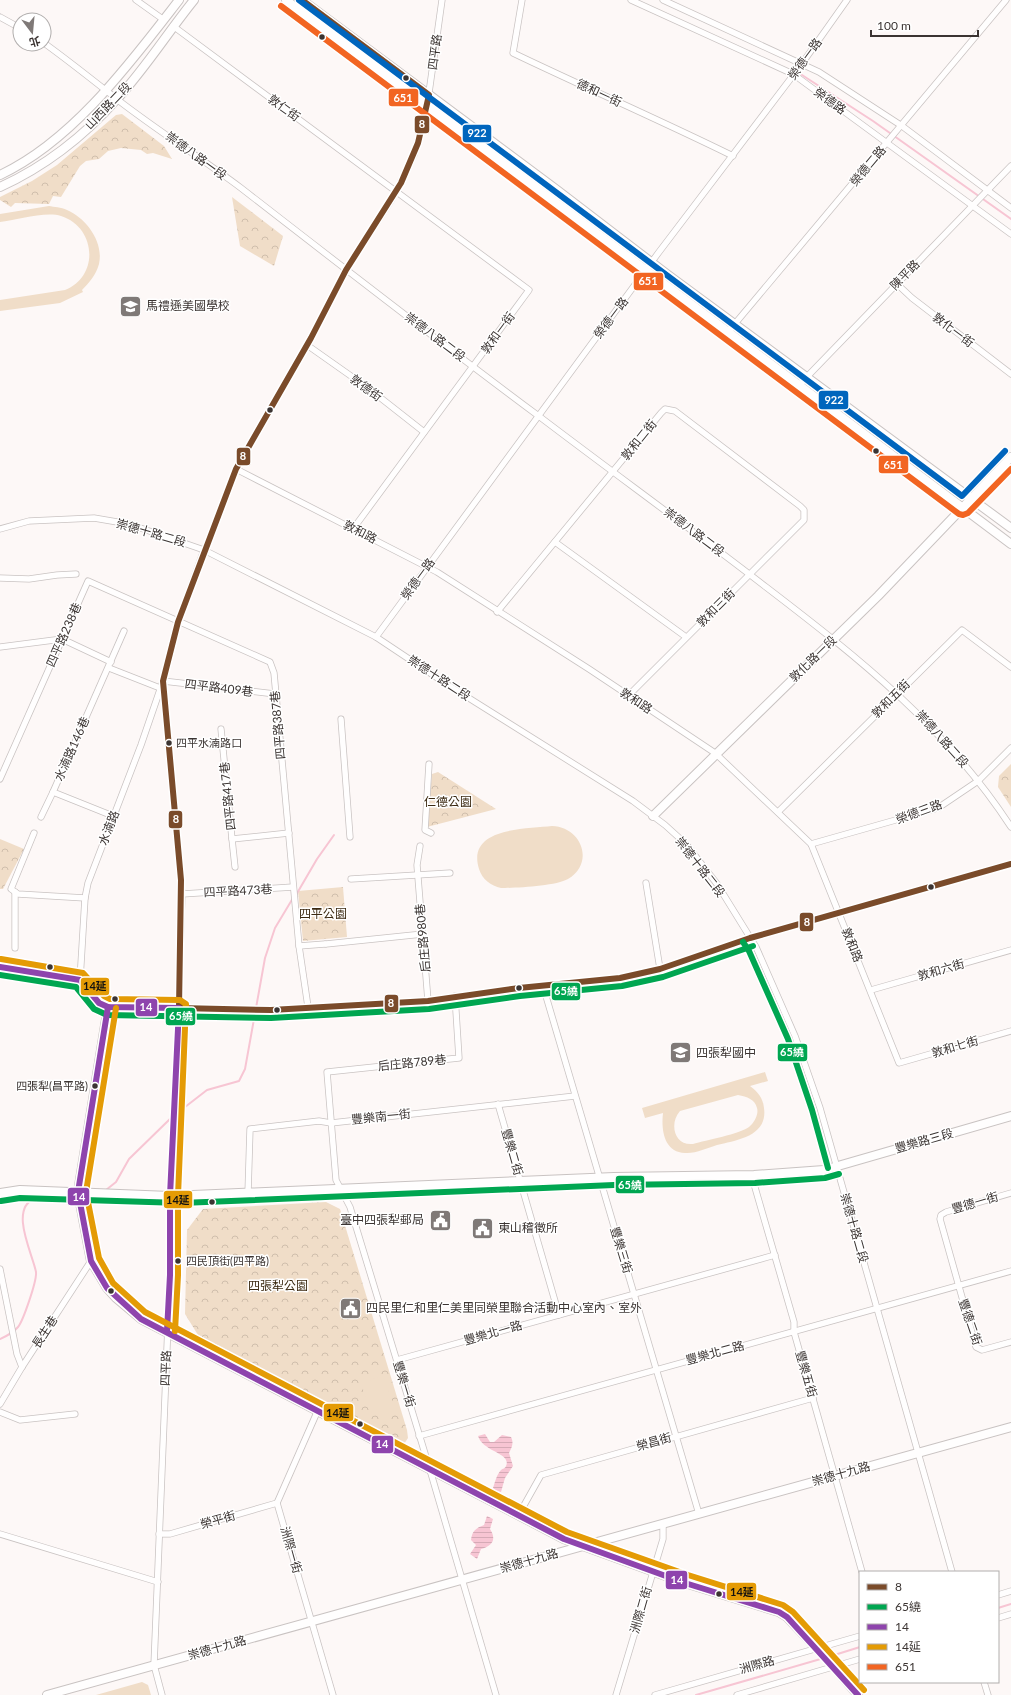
<svg xmlns="http://www.w3.org/2000/svg" width="1011" height="1695" font-family="Lato,'Noto Sans TC',sans-serif">
  <style>
    .park { fill: url(#park-crowns) }
    .garden { fill: #f0ddc8; fill-rule: evenodd }
    .water { fill: url(#water-rules) }
    .lines { fill: none; stroke-linecap: round; stroke-linejoin: round }
    .stream { stroke: #f7c5d3; stroke-width: 2 }
    .street-casing { stroke: #c9c3c2; stroke-width: 7 }
    .secondary-casing { stroke: #c9c3c2; stroke-width: 10 }
    .street { stroke: #fffefe; stroke-width: 5.5 }
    .secondary { stroke: #fffefe; stroke-width: 8 }
    .bus-1-casing { stroke: #fff; stroke-width: 9 }
    .bus-2-casing { stroke: #fff; stroke-width: 9 }
    .bus-3-casing { stroke: #fff; stroke-width: 9 }
    .bus-4-casing { stroke: #fff; stroke-width: 9 }
    .bus-5-casing { stroke: #fff; stroke-width: 9 }
    .bus-6-casing { stroke: #fff; stroke-width: 9 }
    .bus-1 { stroke: #7a4b2a; stroke-width: 6 }
    .bus-2 { stroke: #00a651; stroke-width: 6 }
    .bus-3 { stroke: #8e44ad; stroke-width: 6 }
    .bus-4 { stroke: #e49b05; stroke-width: 6 }
    .bus-5 { stroke: #f26522; stroke-width: 6 }
    .bus-6 { stroke: #0065bd; stroke-width: 6 }
    .bus-dot { fill: #3b3432; stroke: #fff; stroke-width: 1.5 }
    .labels { text-anchor: middle; stroke-width: 3; stroke-linejoin: round; paint-order: stroke }
    .bus-label { font-size: 11px; fill: #3b3432; stroke: #fff; text-anchor: start }
    .street-label { font-size: 12px; fill: #3b3432; stroke: #fff }
    .poi-label { font-size: 12px; fill: #3b3432; stroke: #fff; text-anchor: start }
    .park-label { font-size: 12px; fill: #3b2911; stroke: #fff }
    .line-badge { stroke: #fff; stroke-width: 1.5 }
    .badge-label { font-size: 11px; text-anchor: middle; font-weight: bold; fill: #fff }
    .pale-badge-label { font-size: 11px; text-anchor: middle; font-weight: bold; fill: #111 }
  </style>
  <defs>
    <pattern id="park-crowns" width="20" height="18" patternUnits="userSpaceOnUse"><rect width="20" height="18" fill="#f0ddc8"/><path d="M2 6a3 3 0 1 1 6 0M12 15a3 3 0 1 1 6 0" fill="none" stroke="#cfbeac"/></pattern>
    <pattern id="water-rules" width="6" height="5" patternUnits="userSpaceOnUse"><rect width="6" height="5" fill="#f7c5d3"/><path d="M0 2.5h6" fill="none" stroke="#d5aab6"/></pattern>
  </defs>
  <rect width="100%" height="100%" fill="#fdf8f7"/>
  <g class="park">
    <path d="M 122,114 L 164,146 L 172,159 L 153,153 L 147,154 L 141,150 L 121,148 L 108,151 L 99,159 L 86,161 L 80,166 L 61,197 L 53,196 L 49,204 L 15,203 L 11,207 L 0,200 L 0,197 L 32,181 L 57,165 L 116,115 Z"/>
    <path d="M 232,197 L 283,236 L 274,266 L 240,246 Z"/>
    <path d="M 1011,764 L 1011,807 L 998,787 L 999,776 Z"/>
    <path d="M 438,772 L 496,809 L 427,827 L 432,774 Z"/>
    <path d="M 0,839 L 24,849 L 3,889 L 0,889 Z"/>
    <path d="M 343,887 L 347,937 L 303,941 L 298,891 Z"/>
    <path d="M 326,1202 L 340,1209 L 407,1430 L 408,1438 L 404,1444 L 198,1335 L 185,1314 L 187,1230 L 203,1209 Z"/>
  </g>
  <g class="garden">
    <path d="M 49,206 C 54,207 61,207 67,210 C 86,218 104,242 99,264 C 96,275 89,283 82,290 L 83,292 L 60,303 L 0,311 L 0,300 L 65,290 C 100,276 96,227 61,216 C 46,211 16,220 0,222 L 0,214 Z"/>
    <path d="M 552,826 C 582,827 595,863 568,879 C 556,886 516,888 501,888 C 491,886 482,879 479,869 C 466,827 527,829 552,826 Z"/>
    <path d="M 765,1072 L 768,1081 L 750,1086 C 758,1092 763,1098 764,1108 C 768,1136 737,1140 717,1145 C 707,1148 695,1154 685,1153 C 664,1152 661,1130 663,1113 L 645,1118 L 642,1108 ZM 738,1095 C 747,1097 755,1099 757,1108 C 759,1114 754,1123 749,1127 C 740,1134 706,1140 693,1144 C 674,1146 669,1123 680,1111 Z"/>
    <path d="M 383,1375 L 395,1408 L 373,1416 L 361,1384 Z"/>
    <path d="M 142,1682 L 148,1685 L 151,1695 L 96,1695 Z"/>
  </g>
  <g class="water">
    <path d="M 485,1434 L 490,1442 L 494,1442 L 502,1435 L 511,1437 C 514,1443 512,1447 509,1453 L 513,1466 L 505,1478 L 501,1492 L 496,1491 L 493,1488 C 495,1482 497,1474 501,1470 C 503,1468 505,1469 506,1466 C 512,1453 483,1452 478,1436 Z"/>
    <path d="M 487,1516 L 493,1519 L 490,1529 C 497,1540 492,1546 481,1549 L 477,1559 L 470,1554 L 476,1545 L 471,1540 C 472,1531 476,1528 484,1525 Z"/>
  </g>
  <g class="lines">
    <g class="stream">
      <path d="M 802,75 L 873,121 L 1011,219"/>
      <path d="M 296,895 L 317,859 L 334,835"/>
      <path d="M 176,1114 L 207,1090 L 239,1081 L 245,1069 L 265,958 L 275,928 L 293,898"/>
      <path d="M 106,1190 L 116,1182 L 129,1159 L 172,1117"/>
      <path d="M 81,1199 L 95,1199 L 98,1197"/>
      <path d="M 0,1339 C 7,1336 13,1333 18,1327 C 23,1321 37,1281 36,1272 C 33,1255 9,1209 34,1199 C 37,1198 69,1200 76,1200"/>
      <path d="M 998,1608 L 1011,1604"/>
      <path d="M 828,1657 L 860,1647"/>
      <path d="M 696,1695 L 824,1658"/>
    </g>
    <defs>
      <g id="street">
        <path d="M 136,0 L 164,20"/>
        <path d="M 522,0 L 513,53 C 586,88 660,120 733,156"/>
        <path d="M 631,0 L 793,74 L 1011,234"/>
        <path d="M 663,0 L 819,72 L 902,126 L 1011,208"/>
        <path d="M 0,17 L 20,28"/>
        <path d="M 173,26 L 529,290 L 353,529"/>
        <path d="M 44,43 C 69,61 94,81 118,100 C 158,131 201,158 241,188 C 340,265 439,342 540,417 C 615,474 691,529 766,587 C 860,659 945,726 1011,827"/>
        <path d="M 897,284 L 912,298 L 1011,374"/>
        <path d="M 728,332 L 1006,0"/>
        <path d="M 307,345 L 368,388 L 424,432"/>
        <path d="M 799,385 L 1011,166"/>
        <path d="M 236,469 L 437,572 L 589,669 L 715,753 L 811,844 L 899,1063 L 1011,1031"/>
        <path d="M 0,529 L 29,521 L 94,518 L 129,524 L 204,550 L 376,637 L 448,685 L 633,801 L 665,825 L 686,844 L 717,884 L 756,947 L 795,1036 L 820,1108 L 952,1572"/>
        <path d="M 555,542 L 686,637"/>
        <path d="M 0,578 L 29,579 L 57,575 L 76,574"/>
        <path d="M 497,612 L 661,413 L 665,409 L 675,411 L 800,506 L 804,510 L 804,520 L 628,696"/>
        <path d="M 376,637 L 659,252 L 801,65 L 847,0"/>
        <path d="M 0,647 L 62,639 L 111,662"/>
        <path d="M 109,668 L 160,688"/>
        <path d="M 341,719 L 350,837"/>
        <path d="M 221,729 L 232,839 L 289,833"/>
        <path d="M 429,764 L 425,830 L 431,833"/>
        <path d="M 0,779 L 88,581 L 270,662 L 274,673 L 299,946 L 308,1007"/>
        <path d="M 778,812 L 962,630 L 1011,667"/>
        <path d="M 113,816 L 53,792 L 124,631"/>
        <path d="M 41,817 L 53,792"/>
        <path d="M 34,833 L 11,889 L 18,894 L 85,898"/>
        <path d="M 232,839 L 235,867"/>
        <path d="M 811,844 L 938,808 L 978,781 L 1011,748"/>
        <path d="M 420,846 L 417,865 L 428,1001"/>
        <path d="M 351,879 L 450,873"/>
        <path d="M 646,883 L 660,969"/>
        <path d="M 182,894 L 293,887"/>
        <path d="M 326,944 L 423,934"/>
        <path d="M 299,946 L 325,944"/>
        <path d="M 15,948 L 15,892"/>
        <path d="M 80,980 L 85,898 L 88,883 L 141,745 L 163,681 L 275,694"/>
        <path d="M 543,986 L 699,1514"/>
        <path d="M 871,990 L 1011,950"/>
        <path d="M 455,996 L 459,1058 L 327,1072 L 336,1180 L 350,1207 L 430,1470 L 496,1695"/>
        <path d="M 108,1007 L 271,1010 L 428,1001 L 519,988 L 620,978 L 660,969 L 750,938 L 1011,864"/>
        <path d="M 498,1104 L 559,1315"/>
        <path d="M 754,1175 L 754,1184 L 794,1322 L 794,1332 L 862,1572"/>
        <path d="M 248,1193 L 250,1129 L 319,1121 L 331,1123 L 575,1096"/>
        <path d="M 1011,1193 L 946,1212 L 941,1215 L 940,1219 L 976,1347 L 982,1350 L 1011,1342"/>
        <path d="M 0,1269 L 17,1354 L 22,1367"/>
        <path d="M 397,1360 L 775,1255"/>
        <path d="M 0,1404 L 22,1367 L 91,1261"/>
        <path d="M 318,1410 L 277,1503 L 333,1695"/>
        <path d="M 0,1412 L 20,1420 L 75,1414"/>
        <path d="M 419,1436 L 1011,1271"/>
        <path d="M 518,1516 L 541,1475 L 813,1398"/>
        <path d="M 0,1534 L 158,1582"/>
        <path d="M 159,1534 L 170,1534 L 277,1503"/>
        <path d="M 998,1595 L 1011,1591"/>
        <path d="M 998,1618 L 1011,1614"/>
        <path d="M 984,1682 L 988,1695"/>
        <path d="M 162,1695 L 154,1665 L 170,1275 L 170,1196 L 176,1088 L 182,894 L 163,681 L 178,622 L 204,550 L 210,538 L 236,469 L 311,338 L 346,270 L 392,199 L 414,155 L 427,107 L 442,0"/>
        <path d="M 616,1695 L 663,1539 L 663,1524"/>
        <path d="M 655,1695 L 860,1636"/>
        <path d="M 737,1695 L 860,1659"/>
      </g>
      <g id="secondary">
        <path d="M 286,0 L 1011,544"/>
        <path d="M 302,0 L 557,190 L 668,275 L 1011,528"/>
        <path d="M 0,175 C 73,141 131,62 179,0"/>
        <path d="M 0,187 C 44,167 85,135 117,99 C 145,69 168,32 194,0"/>
        <path d="M 970,499 L 982,497 L 1011,468"/>
        <path d="M 653,816 L 878,596 L 1011,457"/>
        <path d="M 0,967 L 80,980 L 99,1003 L 108,1007 L 78,1192 L 91,1261 L 107,1288 L 116,1298 L 141,1319 L 564,1539 L 685,1583 L 779,1612 L 787,1617 L 823,1655"/>
        <path d="M 0,1193 L 20,1190 L 170,1196 L 614,1177 L 754,1175 L 824,1170 L 1011,1116"/>
        <path d="M 828,1660 L 858,1695"/>
        <path d="M 47,1695 L 1011,1427"/>
      </g>
    </defs>
    <use href="#street" class="street-casing"/>
    <use href="#secondary" class="secondary-casing"/>
    <use href="#street" class="street"/>
    <use href="#secondary" class="secondary"/>
    <defs>
      <g id="bus-1">
        <path d="M 179,1008 L 181,880 L 163,681 L 178,622 L 236,469 L 311,338 L 346,270 L 401,183 L 418,143 L 429,95 L 302,0"/>
        <path d="M 179,1008 L 271,1010 L 428,1001 L 519,988 L 620,978 L 660,969 L 750,938 L 1011,864"/>
      </g>
      <g id="bus-2">
        <path d="M 743,942 L 749,951 L 788,1039 L 812,1110 L 828,1168"/>
        <path d="M 0,975 L 76,987 L 94,1009 L 107,1015 L 271,1018 L 429,1009 L 520,996 L 622,986 L 663,977 L 753,946"/>
        <path d="M 1,1201 L 20,1198 L 181,1203 L 614,1185 L 755,1183 L 825,1178 L 839,1174"/>
      </g>
      <g id="bus-3">
        <path d="M 0,967 L 80,980 L 99,1003 L 108,1007 L 179,1008 L 170,1196 L 170,1275 L 167,1331"/>
        <path d="M 108,1007 L 78,1192 L 91,1261 L 107,1288 L 141,1319 L 564,1539 L 685,1583 L 779,1612 L 787,1617 L 858,1695"/>
      </g>
      <g id="bus-4">
        <path d="M 1,959 L 83,973 L 104,996 L 110,999 L 180,1000 L 186,1004 L 178,1196 L 178,1275 L 175,1331"/>
        <path d="M 116,1008 L 86,1192 L 99,1258 L 113,1283 L 145,1312 L 567,1532 L 688,1575 L 783,1605 L 793,1612 L 864,1690"/>
      </g>
      <path id="bus-5" d="M 281,6 L 959,514 L 963,515 L 968,513 L 1011,469"/>
      <path id="bus-6" d="M 299,0 L 962,496 L 1005,451"/>
    </defs>
    <use href="#bus-1" class="bus-1-casing"/>
    <use href="#bus-2" class="bus-2-casing"/>
    <use href="#bus-3" class="bus-3-casing"/>
    <use href="#bus-4" class="bus-4-casing"/>
    <use href="#bus-5" class="bus-5-casing"/>
    <use href="#bus-6" class="bus-6-casing"/>
    <use href="#bus-1" class="bus-1"/>
    <use href="#bus-2" class="bus-2"/>
    <use href="#bus-3" class="bus-3"/>
    <use href="#bus-4" class="bus-4"/>
    <use href="#bus-5" class="bus-5"/>
    <use href="#bus-6" class="bus-6"/>
  </g>
  <defs>
    <symbol id="school-square" viewBox="-11 -11 22 22"><rect x="-9" y="-9" width="18" height="18" rx="4" fill="#7f7977" stroke="#fff"/><path d="M0-5L7-2L0 1L-7-2ZM-4 1L0 2.5L4 1V4Q0 6-4 4Z" fill="#fff"/></symbol>
    <symbol id="civic-square" viewBox="-11 -11 22 22"><rect x="-9" y="-9" width="18" height="18" rx="4" fill="#7f7977" stroke="#fff"/><path d="M-.6-6.5H3V-4.5H.6V-3L4-1V1h2V6H-6V1h2V-1L-.6-3ZM-1.2 2.5V6h2.4V2.5Z" fill="#fff"/></symbol>
  </defs>
  <g fill-rule="evenodd">
    <use href="#school-square" x="118" y="294" width="25" height="25"/>
    <use href="#school-square" x="668" y="1040" width="25" height="25"/>
    <use href="#civic-square" x="428" y="1208" width="25" height="25"/>
    <use href="#civic-square" x="470" y="1216" width="25" height="25"/>
    <use href="#civic-square" x="338" y="1296" width="25" height="25"/>
  </g>
  <g class="bus-dot">
    <circle cx="322" cy="37" r="3.5"/>
    <circle cx="406" cy="78" r="3.5"/>
    <circle cx="270" cy="410" r="3.5"/>
    <circle cx="876" cy="451" r="3.5"/>
    <circle cx="169" cy="743" r="3.5"/>
    <circle cx="931" cy="887" r="3.5"/>
    <circle cx="50" cy="967" r="3.5"/>
    <circle cx="519" cy="988" r="3.5"/>
    <circle cx="115" cy="999" r="3.5"/>
    <circle cx="277" cy="1010" r="3.5"/>
    <circle cx="95" cy="1086" r="3.5"/>
    <circle cx="212" cy="1202" r="3.5"/>
    <circle cx="178" cy="1261" r="3.5"/>
    <circle cx="111" cy="1291" r="3.5"/>
    <circle cx="360" cy="1424" r="3.5"/>
    <circle cx="719" cy="1594" r="3.5"/>
  </g>
  <g class="labels">
    <g class="bus-label">
      <text x="176" y="747">四平水湳路口</text>
      <text x="88" y="1090" text-anchor="end">四張犁(昌平路)</text>
      <text x="186" y="1265">四民頂街(四平路)</text>
    </g>
    <g class="street-label">
      <text transform="translate(435 52) rotate(-82)" y="4">四平路</text>
      <text transform="translate(805 59) rotate(-54)" y="4">榮德一路</text>
      <text transform="translate(599 93) rotate(25)" y="4">德和一街</text>
      <text transform="translate(830 101) rotate(36)" y="4">榮德路</text>
      <text transform="translate(108 106) rotate(-46)" y="4">山西路二段</text>
      <text transform="translate(284 108) rotate(36)" y="4">敦仁街</text>
      <text transform="translate(196 156) rotate(36)" y="4">崇德八路一段</text>
      <text transform="translate(868 166) rotate(-50)" y="4">榮德二路</text>
      <text transform="translate(905 275) rotate(-46)" y="4">陳平路</text>
      <text transform="translate(611 318) rotate(-53)" y="4">榮德一路</text>
      <text transform="translate(953 330) rotate(37)" y="4">敦化一街</text>
      <text transform="translate(498 333) rotate(-54)" y="4">敦和一街</text>
      <text transform="translate(435 337) rotate(37)" y="4">崇德八路二段</text>
      <text transform="translate(366 388) rotate(36)" y="4">敦德街</text>
      <text transform="translate(639 440) rotate(-51)" y="4">敦和二街</text>
      <text transform="translate(360 532) rotate(27)" y="4">敦和路</text>
      <text transform="translate(694 532) rotate(37)" y="4">崇德八路二段</text>
      <text transform="translate(151 533) rotate(16)" y="4">崇德十路二段</text>
      <text transform="translate(418 579) rotate(-54)" y="4">榮德一路</text>
      <text transform="translate(716 608) rotate(-45)" y="4">敦和三街</text>
      <text transform="translate(64 635) rotate(-66)" y="4">四平路238巷</text>
      <text transform="translate(813 659) rotate(-44)" y="4">敦化路一段</text>
      <text transform="translate(439 678) rotate(33)" y="4">崇德十路二段</text>
      <text transform="translate(219 688) rotate(7)" y="4">四平路409巷</text>
      <text transform="translate(891 699) rotate(-45)" y="4">敦和五街</text>
      <text transform="translate(636 701) rotate(33)" y="4">敦和路</text>
      <text transform="translate(278 725) rotate(-95)" y="4">四平路387巷</text>
      <text transform="translate(942 739) rotate(48)" y="4">崇德八路二段</text>
      <text transform="translate(72 749) rotate(-66)" y="4">水湳路146巷</text>
      <text transform="translate(228 796) rotate(-96)" y="4">四平路417巷</text>
      <text transform="translate(919 812) rotate(-20)" y="4">榮德三路</text>
      <text transform="translate(109 828) rotate(-69)" y="4">水湳路</text>
      <text transform="translate(700 867) rotate(52)" y="4">崇德十路二段</text>
      <text transform="translate(238 891) rotate(-3)" y="4">四平路473巷</text>
      <text transform="translate(423 938) rotate(-95)" y="4">后庄路980巷</text>
      <text transform="translate(852 945) rotate(68)" y="4">敦和路</text>
      <text transform="translate(941 970) rotate(-16)" y="4">敦和六街</text>
      <text transform="translate(955 1047) rotate(-16)" y="4">敦和七街</text>
      <text transform="translate(412 1063) rotate(-6)" y="4">后庄路789巷</text>
      <text transform="translate(381 1117) rotate(-6)" y="4">豐樂南一街</text>
      <text transform="translate(924 1141) rotate(-16)" y="4">豐樂路三段</text>
      <text transform="translate(512 1152) rotate(74)" y="4">豐樂二街</text>
      <text transform="translate(975 1203) rotate(-16)" y="4">豐德一街</text>
      <text transform="translate(854 1228) rotate(74)" y="4">崇德十路二段</text>
      <text transform="translate(621 1250) rotate(73)" y="4">豐樂三街</text>
      <text transform="translate(970 1322) rotate(71)" y="4">豐德二街</text>
      <text transform="translate(45 1332) rotate(-57)" y="4">長生巷</text>
      <text transform="translate(493 1333) rotate(-16)" y="4">豐樂北一路</text>
      <text transform="translate(715 1353) rotate(-15)" y="4">豐樂北二路</text>
      <text transform="translate(166 1368) rotate(-88)" y="4">四平路</text>
      <text transform="translate(806 1374) rotate(74)" y="4">豐樂五街</text>
      <text transform="translate(404 1384) rotate(73)" y="4">豐樂一街</text>
      <text transform="translate(654 1442) rotate(-16)" y="4">榮昌街</text>
      <text transform="translate(841 1474) rotate(-16)" y="4">崇德十九路</text>
      <text transform="translate(218 1520) rotate(-16)" y="4">榮平街</text>
      <text transform="translate(291 1550) rotate(74)" y="4">洲際一街</text>
      <text transform="translate(529 1561) rotate(-16)" y="4">崇德十九路</text>
      <text transform="translate(641 1610) rotate(-74)" y="4">洲際二街</text>
      <text transform="translate(217 1648) rotate(-16)" y="4">崇德十九路</text>
      <text transform="translate(757 1665) rotate(-16)" y="4">洲際路</text>
    </g>
    <g class="poi-label">
      <text x="146" y="310">馬禮遜美國學校</text>
      <text x="696" y="1057">四張犁國中</text>
      <text x="424" y="1224" text-anchor="end">臺中四張犁郵局</text>
      <text x="498" y="1232">東山稽徵所</text>
      <text x="366" y="1312">四民里仁和里仁美里同榮里聯合活動中心室內、室外</text>
    </g>
    <g class="park-label">
      <text x="448" y="806">仁德公園</text>
      <text x="323" y="918">四平公園</text>
      <text x="278" y="1290">四張犁公園</text>
    </g>
  </g>
  <g class="line-badge">
    <rect x="388" y="88" width="31" height="19" rx="4" fill="#f26522"/>
    <rect x="414" y="115" width="16" height="19" rx="4" fill="#7a4b2a"/>
    <rect x="462" y="124" width="30" height="19" rx="4" fill="#0065bd"/>
    <rect x="633" y="272" width="31" height="19" rx="4" fill="#f26522"/>
    <rect x="818" y="390" width="31" height="20" rx="4" fill="#0065bd"/>
    <rect x="236" y="447" width="15" height="19" rx="4" fill="#7a4b2a"/>
    <rect x="878" y="455" width="31" height="19" rx="4" fill="#f26522"/>
    <rect x="168" y="810" width="15" height="19" rx="4" fill="#7a4b2a"/>
    <rect x="799" y="912" width="15" height="20" rx="4" fill="#7a4b2a"/>
    <rect x="80" y="977" width="30" height="19" rx="4" fill="#e49b05"/>
    <rect x="551" y="982" width="30" height="19" rx="4" fill="#00a651"/>
    <rect x="384" y="994" width="15" height="19" rx="4" fill="#7a4b2a"/>
    <rect x="135" y="998" width="23" height="19" rx="4" fill="#8e44ad"/>
    <rect x="165" y="1007" width="31" height="19" rx="4" fill="#00a651"/>
    <rect x="777" y="1043" width="31" height="19" rx="4" fill="#00a651"/>
    <rect x="615" y="1175" width="30" height="19" rx="4" fill="#00a651"/>
    <rect x="67" y="1187" width="23" height="19" rx="4" fill="#8e44ad"/>
    <rect x="163" y="1190" width="30" height="19" rx="4" fill="#e49b05"/>
    <rect x="323" y="1403" width="31" height="19" rx="4" fill="#e49b05"/>
    <rect x="371" y="1435" width="23" height="19" rx="4" fill="#8e44ad"/>
    <rect x="665" y="1570" width="23" height="20" rx="4" fill="#8e44ad"/>
    <rect x="726" y="1582" width="31" height="19" rx="4" fill="#e49b05"/>
  </g>
  <g class="badge-label">
    <text x="403" y="102">651</text>
    <text x="422" y="128">8</text>
    <text x="477" y="137">922</text>
    <text x="648" y="285">651</text>
    <text x="834" y="404">922</text>
    <text x="243" y="460">8</text>
    <text x="893" y="469">651</text>
    <text x="176" y="823">8</text>
    <text x="807" y="926">8</text>
    <text x="566" y="995">65繞</text>
    <text x="391" y="1007">8</text>
    <text x="146" y="1011">14</text>
    <text x="181" y="1020">65繞</text>
    <text x="792" y="1056">65繞</text>
    <text x="630" y="1189">65繞</text>
    <text x="79" y="1201">14</text>
    <text x="382" y="1448">14</text>
    <text x="677" y="1584">14</text>
  </g>
  <g class="pale-badge-label">
    <text x="95" y="990">14延</text>
    <text x="178" y="1204">14延</text>
    <text x="338" y="1417">14延</text>
    <text x="742" y="1596">14延</text>
  </g>
  <rect x="859" y="1571" width="140" height="112" fill="#ffffff" stroke="#b1aead"/>
  <rect x="867" y="1584" width="20" height="6" fill="#7a4b2a" stroke="#b1aead"/>
  <text x="895" y="1591" font-size="12" fill="#3b3432">8</text>
  <rect x="867" y="1604" width="20" height="6" fill="#00a651" stroke="#b1aead"/>
  <text x="895" y="1611" font-size="12" fill="#3b3432">65繞</text>
  <rect x="867" y="1624" width="20" height="6" fill="#8e44ad" stroke="#b1aead"/>
  <text x="895" y="1631" font-size="12" fill="#3b3432">14</text>
  <rect x="867" y="1644" width="20" height="6" fill="#e49b05" stroke="#b1aead"/>
  <text x="895" y="1651" font-size="12" fill="#3b3432">14延</text>
  <rect x="867" y="1664" width="20" height="6" fill="#f26522" stroke="#b1aead"/>
  <text x="895" y="1671" font-size="12" fill="#3b3432">651</text>
  <g transform="translate(32 32) rotate(164)"><circle r="19" fill="#ffffff" stroke="#b1aead"/>
  <path d="M0-3L7 15L0 10L-7 15Z" fill="#7f7977"/>
  <text y="-6" font-size="11" font-weight="bold" text-anchor="middle" fill="#3b3432">北</text>
  </g>
  <path d="M871 30v6h107v-6" fill="none" stroke="#3b3432" stroke-width="2"/>
  <text x="877" y="30" font-size="12" fill="#3b3432" stroke="#ffffff" stroke-width="3" paint-order="stroke">100 m</text>
</svg>
